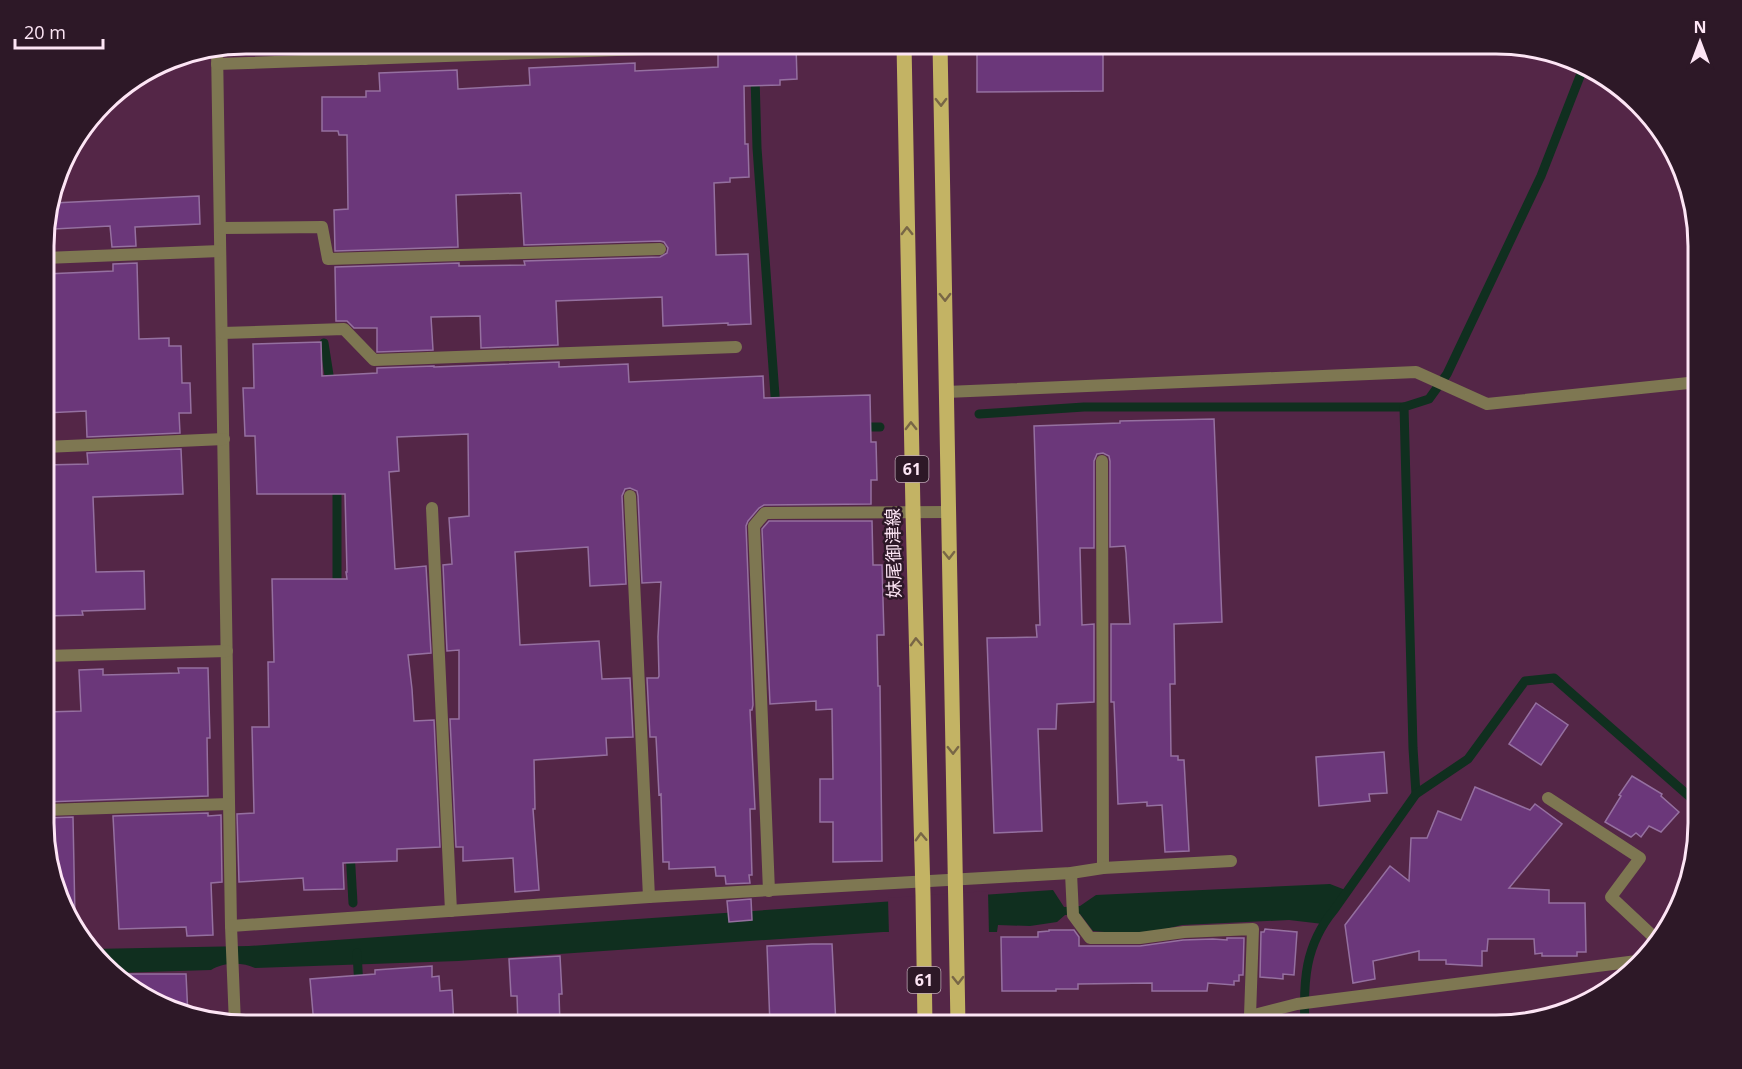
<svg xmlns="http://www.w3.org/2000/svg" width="1742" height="1069" font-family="'Open Sans','Noto Sans JP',sans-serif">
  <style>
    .water { fill: #102f1f }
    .pier { fill: #542647 }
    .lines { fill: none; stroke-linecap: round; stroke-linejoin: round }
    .stream { stroke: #102f1f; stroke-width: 9 }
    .building { fill: #6b377a; stroke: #9570a0; stroke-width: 1.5 }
    .minor { stroke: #7e7752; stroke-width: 12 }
    .primary { stroke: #c3b364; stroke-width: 15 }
    .oneway { stroke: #786646 }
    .labels { text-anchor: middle; stroke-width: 5; stroke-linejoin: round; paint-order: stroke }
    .shield { fill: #2d1827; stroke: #bfa8b7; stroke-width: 1.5 }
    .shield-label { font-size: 16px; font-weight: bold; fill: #fde5f5 }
    .street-label { font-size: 18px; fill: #fde5f5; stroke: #2d1827 }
    .rim { fill: none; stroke: #fde5f5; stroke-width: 3 }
  </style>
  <rect width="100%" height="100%" fill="#542647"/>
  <path class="water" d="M 1330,884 L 1348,891 L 1323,924 L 1289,920 L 1182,925 L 1140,935 L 1093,931 L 1080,914 L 1065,915 L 1057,922 L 1030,926 L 998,925 L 997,932 L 883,932 L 458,961 L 255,968 C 243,962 223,962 211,970 L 115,973 L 91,949 L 249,946 L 1053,890 L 1064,907 L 1080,906 L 1096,895 Z"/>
  <path class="pier" d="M 988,891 L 989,935 L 889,935 L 888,898 Z"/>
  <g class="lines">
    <g class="stream">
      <path d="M 753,44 L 754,62"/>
      <path d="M 755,76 L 757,148 L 776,409"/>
      <path d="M 324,343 L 331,388"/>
      <path d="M 979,414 L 1084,407 L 1404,407"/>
      <path d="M 861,427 L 880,427"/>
      <path d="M 337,591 L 337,482"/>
      <path d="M 1416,794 L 1413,748 L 1404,407 L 1429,399 L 1447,374 L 1541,176 L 1584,66"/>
      <path d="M 350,851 L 353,903"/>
      <path d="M 357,953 L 359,987"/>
      <path d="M 1305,1025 C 1303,981 1305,945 1334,910 L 1416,794 L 1468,759 L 1525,681 L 1554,678 L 1698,804"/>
    </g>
  </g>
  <g class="building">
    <path d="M 765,44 L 796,44 L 797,79 L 780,80 L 780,85 L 744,86 L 745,144 L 748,144 L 749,177 L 730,178 L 730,182 L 714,183 L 716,255 L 748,254 L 751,324 L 728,325 L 728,323 L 663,326 L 662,297 L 556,301 L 558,345 L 481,348 L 480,316 L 431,317 L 433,350 L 377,352 L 377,328 L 354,328 L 347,321 L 336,321 L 335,267 L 459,263 L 459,266 L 525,265 L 524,261 L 660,257 L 667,253 L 668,248 L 664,242 L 660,241 L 524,245 L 521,193 L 456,195 L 458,247 L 335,251 L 334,210 L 348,209 L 347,135 L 339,135 L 338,131 L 322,131 L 322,97 L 366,97 L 366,91 L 380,91 L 379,73 L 457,70 L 458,89 L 530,85 L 529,68 L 635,63 L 635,71 L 718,67 L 718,51 L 765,50 Z"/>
    <path d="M 977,44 L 1103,44 L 1103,91 L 977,92 Z"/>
    <path d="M 199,196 L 200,224 L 135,227 L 136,246 L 112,247 L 110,226 L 54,229 L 53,203 Z"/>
    <path d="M 137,263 L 139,339 L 169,338 L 169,346 L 181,346 L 182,383 L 190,383 L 191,413 L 179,413 L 180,433 L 87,437 L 86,411 L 45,413 L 45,274 L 113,271 L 113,264 Z"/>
    <path d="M 321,342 L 322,376 L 377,373 L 377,368 L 434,366 L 434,367 L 559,362 L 559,367 L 628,364 L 629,382 L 763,376 L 764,398 L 870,395 L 871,442 L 876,442 L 877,480 L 871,480 L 871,504 L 764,505 L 759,508 L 748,521 L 746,526 L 753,705 L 752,710 L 750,710 L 755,809 L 750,809 L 752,875 L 749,875 L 750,883 L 726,884 L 725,876 L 716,876 L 715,867 L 669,869 L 669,862 L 663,862 L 661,794 L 659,795 L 656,737 L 650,737 L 647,678 L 658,678 L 659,676 L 658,637 L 661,582 L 642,583 L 638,496 L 637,491 L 630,488 L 625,489 L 622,496 L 626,584 L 590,586 L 588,547 L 515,552 L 520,645 L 599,641 L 602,679 L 630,678 L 633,737 L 606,738 L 607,755 L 534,760 L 535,809 L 533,809 L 539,890 L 515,892 L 513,858 L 463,861 L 463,847 L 456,847 L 450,719 L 459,719 L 459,650 L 447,651 L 443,565 L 452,564 L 449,518 L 469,516 L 468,434 L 397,437 L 399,471 L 389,472 L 395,569 L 426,566 L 431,653 L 408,655 L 412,689 L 414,721 L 434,720 L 440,847 L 397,849 L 397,861 L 343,863 L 344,889 L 304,890 L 303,878 L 239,882 L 237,814 L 254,813 L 252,727 L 269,727 L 268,662 L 274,662 L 272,579 L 347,579 L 346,572 L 347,572 L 345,494 L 257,494 L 255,436 L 245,436 L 243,388 L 254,388 L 253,344 Z"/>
    <path d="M 1214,419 L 1222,622 L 1174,624 L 1175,684 L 1170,684 L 1171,756 L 1178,756 L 1178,760 L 1184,760 L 1189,851 L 1165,852 L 1162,805 L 1147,806 L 1147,802 L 1118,804 L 1114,702 L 1111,702 L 1111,624 L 1130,624 L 1126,553 L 1125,546 L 1110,547 L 1110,461 L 1109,456 L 1103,453 L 1097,454 L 1094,461 L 1094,548 L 1080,548 L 1082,625 L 1094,624 L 1094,702 L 1057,704 L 1056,729 L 1038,729 L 1042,831 L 994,833 L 987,638 L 1037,637 L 1036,625 L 1040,625 L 1034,426 L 1120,423 L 1120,421 Z"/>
    <path d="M 181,449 L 183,494 L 93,497 L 96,572 L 144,571 L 145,609 L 82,611 L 83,615 L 45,616 L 45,465 L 88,464 L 87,453 Z"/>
    <path d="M 769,521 L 872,521 L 873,565 L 882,565 L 884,635 L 877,635 L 878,686 L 880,686 L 882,861 L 833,862 L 833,822 L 820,822 L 820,779 L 833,779 L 832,709 L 816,710 L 816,701 L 770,704 L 762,529 Z"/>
    <path d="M 178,668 L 208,668 L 210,738 L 207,738 L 208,796 L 45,802 L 45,712 L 81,711 L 79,670 L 103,669 L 103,675 L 179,673 Z"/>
    <path d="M 1536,703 L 1568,725 L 1541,765 L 1509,744 Z"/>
    <path d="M 1384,752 L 1387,793 L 1369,794 L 1370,801 L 1319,806 L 1316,757 Z"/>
    <path d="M 1632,776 L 1662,794 L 1661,796 L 1679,812 L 1661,832 L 1649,826 L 1641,837 L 1636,833 L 1631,837 L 1605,822 L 1621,796 L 1619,795 Z"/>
    <path d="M 1475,787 L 1530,810 L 1535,804 L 1562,824 L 1509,888 L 1549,890 L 1549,903 L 1585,903 L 1586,952 L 1577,952 L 1577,956 L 1542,956 L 1542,953 L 1535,954 L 1534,939 L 1488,939 L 1487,951 L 1482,951 L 1482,966 L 1446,964 L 1446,960 L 1419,960 L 1419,951 L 1373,961 L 1375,979 L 1353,983 L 1345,925 L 1390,866 L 1409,881 L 1411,838 L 1427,838 L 1438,811 L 1461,820 Z"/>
    <path d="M 208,813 L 208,816 L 221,815 L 222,882 L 211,883 L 213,935 L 187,936 L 186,927 L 119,929 L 113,816 Z"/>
    <path d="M 73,817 L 75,918 L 71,919 L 45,849 L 45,818 Z"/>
    <path d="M 751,899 L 752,920 L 729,922 L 727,901 Z"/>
    <path d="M 1265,929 L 1297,932 L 1294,975 L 1283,974 L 1283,979 L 1260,977 L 1261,932 L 1264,932 Z"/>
    <path d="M 1049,930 L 1074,930 L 1079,937 L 1079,946 L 1140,946 L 1183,940 L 1213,939 L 1227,940 L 1227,938 L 1244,938 L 1243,975 L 1239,975 L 1239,981 L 1234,981 L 1234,985 L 1208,983 L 1207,991 L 1152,991 L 1152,983 L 1078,984 L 1078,989 L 1056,989 L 1056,991 L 1002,991 L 1001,937 L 1038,937 L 1038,932 L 1049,931 Z"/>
    <path d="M 812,944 L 832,944 L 836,1025 L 770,1025 L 767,946 Z"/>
    <path d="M 560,956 L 562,994 L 559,994 L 560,1025 L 518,1025 L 517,996 L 511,996 L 509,959 Z"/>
    <path d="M 432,966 L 432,977 L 439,976 L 440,991 L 452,990 L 454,1025 L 379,1025 L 379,1022 L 341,1025 L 314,1025 L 310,979 L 375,974 L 375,970 Z"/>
    <path d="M 116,974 L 186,974 L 188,1016 L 181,1015 L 134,992 Z"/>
  </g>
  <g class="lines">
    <g class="minor">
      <path d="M 217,49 L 231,926 L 235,1024"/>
      <path d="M 365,59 L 366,44"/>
      <path d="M 217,64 L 646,49 L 646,44"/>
      <path d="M 220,228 L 322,227 L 328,259 L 660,249"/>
      <path d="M 45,258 L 220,251"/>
      <path d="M 222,333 L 344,329 L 374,360 L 736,347"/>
      <path d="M 946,392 L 1416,372 L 1487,404 L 1698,382"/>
      <path d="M 45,447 L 224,439"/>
      <path d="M 1102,461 L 1103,868"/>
      <path d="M 630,496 L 649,897"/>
      <path d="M 432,508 L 451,911"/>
      <path d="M 45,656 L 227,651"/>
      <path d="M 1548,798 L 1640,858 L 1611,897 L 1658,941"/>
      <path d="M 45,810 L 229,804"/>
      <path d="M 1071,873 L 1073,915 L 1090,938 L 1140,938 L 1184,932 L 1253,929 L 1250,1016 L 1245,1025"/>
      <path d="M 769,891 L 754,526 L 765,513 L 948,512"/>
      <path d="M 231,926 L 649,897 L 1071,873 L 1103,868 L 1231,861"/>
      <path d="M 1250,1016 L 1297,1004 L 1637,961"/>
    </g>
    <g class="primary">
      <path d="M 904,44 L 913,512 L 923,895 L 925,1025"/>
      <path d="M 940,44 L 958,1025"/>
    </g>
  </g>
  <defs><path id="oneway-chevron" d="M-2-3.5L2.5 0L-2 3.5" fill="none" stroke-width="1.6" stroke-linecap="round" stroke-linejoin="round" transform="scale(1.5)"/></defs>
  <g class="oneway">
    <use href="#oneway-chevron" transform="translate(941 102) rotate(89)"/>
    <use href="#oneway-chevron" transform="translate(907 231) rotate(-91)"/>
    <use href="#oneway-chevron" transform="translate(945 297) rotate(89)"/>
    <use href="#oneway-chevron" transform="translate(911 426) rotate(-91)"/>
    <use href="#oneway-chevron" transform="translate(949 555) rotate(89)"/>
    <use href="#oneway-chevron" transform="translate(916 642) rotate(-92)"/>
    <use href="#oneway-chevron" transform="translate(953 750) rotate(89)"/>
    <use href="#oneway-chevron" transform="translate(921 837) rotate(-92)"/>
    <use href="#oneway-chevron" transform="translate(958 980) rotate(89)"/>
  </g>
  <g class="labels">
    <g class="shield">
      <rect x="895.5" y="456" width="33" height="26" rx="4.5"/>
      <rect x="907.5" y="967" width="33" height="26" rx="4.5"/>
    </g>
    <g class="shield-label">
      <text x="912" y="475">61</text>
      <text x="924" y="986">61</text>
    </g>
    <g class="street-label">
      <text transform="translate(894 553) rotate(-91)" y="6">妹尾御津線</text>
    </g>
  </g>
  <path d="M0 0H1742V1069H0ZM246 54H1496A192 192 0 0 1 1688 246V823A192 192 0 0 1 1496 1015H246A192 192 0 0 1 54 823V246A192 192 0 0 1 246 54Z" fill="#2d1827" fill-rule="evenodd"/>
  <path class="rim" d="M246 54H1496A192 192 0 0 1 1688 246V823A192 192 0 0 1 1496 1015H246A192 192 0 0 1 54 823V246A192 192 0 0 1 246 54Z"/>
  <g transform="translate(1700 42)" stroke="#2d1827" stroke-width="4.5" paint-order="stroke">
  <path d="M0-4.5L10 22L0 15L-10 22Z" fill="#fde5f5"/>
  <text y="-9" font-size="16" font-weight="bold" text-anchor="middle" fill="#fde5f5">N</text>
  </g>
  <path d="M15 39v9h88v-9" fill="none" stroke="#fde5f5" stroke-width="3"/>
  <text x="24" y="39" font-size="18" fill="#fde5f5" stroke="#2d1827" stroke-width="4.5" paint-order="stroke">20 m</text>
</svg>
